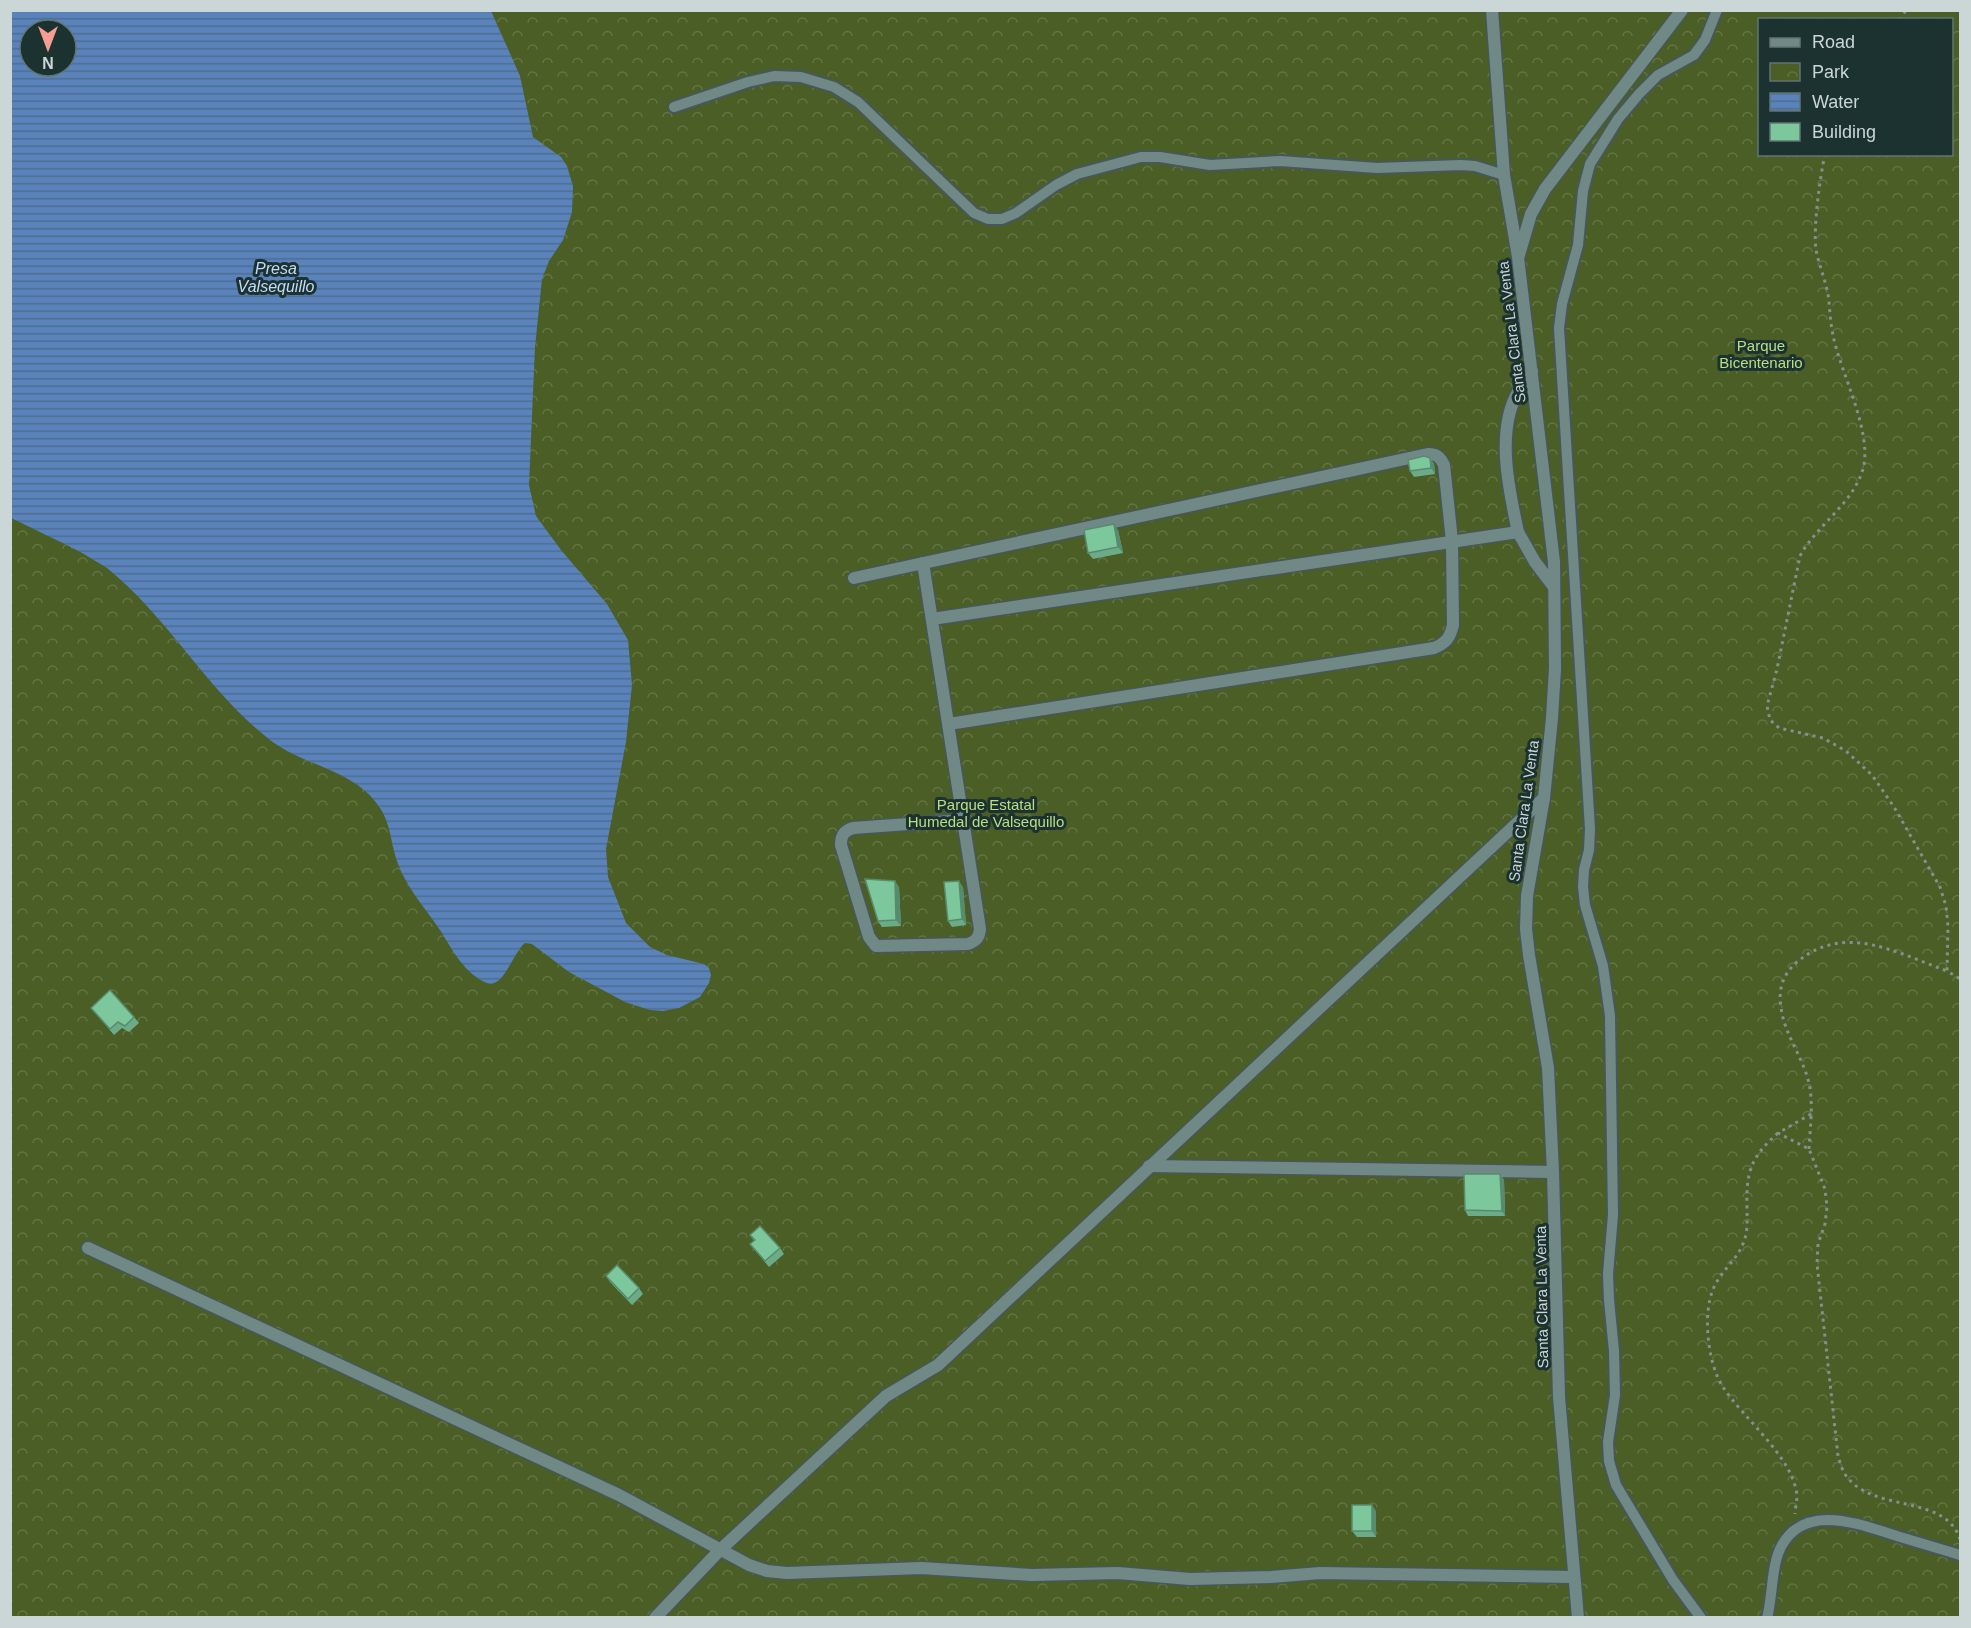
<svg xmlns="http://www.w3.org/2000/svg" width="1971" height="1628" font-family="Helvetica,sans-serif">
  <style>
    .park { fill: url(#park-crowns); fill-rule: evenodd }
    .water { fill: url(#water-rules); fill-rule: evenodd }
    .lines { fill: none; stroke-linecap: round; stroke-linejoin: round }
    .service-casing { stroke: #465958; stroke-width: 14 }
    .minor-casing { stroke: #465958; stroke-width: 15 }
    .path { stroke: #809290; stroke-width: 3; stroke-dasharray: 3 4.5; stroke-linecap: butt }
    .service { stroke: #708987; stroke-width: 10 }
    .minor { stroke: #708987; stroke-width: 12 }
    .wall { fill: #6cab87 }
    .shaded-wall { fill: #588b6e }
    .building { fill: #7dc79d; stroke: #588b6e; stroke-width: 1.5 }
    .labels { text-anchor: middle; stroke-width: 6; stroke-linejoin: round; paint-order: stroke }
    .street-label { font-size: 15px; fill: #cad7d6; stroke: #1c3231 }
    .park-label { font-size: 15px; fill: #bbde81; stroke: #1c3231 }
    .water-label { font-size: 16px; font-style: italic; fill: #c2daf9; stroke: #1c3231 }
  </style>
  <defs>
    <pattern id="park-crowns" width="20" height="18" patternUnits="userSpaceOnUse" patternTransform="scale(1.5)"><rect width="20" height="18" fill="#4a5e26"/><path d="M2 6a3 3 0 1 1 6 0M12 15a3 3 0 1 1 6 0" fill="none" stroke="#637445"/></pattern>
    <pattern id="water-rules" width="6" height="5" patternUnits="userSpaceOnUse" patternTransform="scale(1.5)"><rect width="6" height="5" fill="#5983ba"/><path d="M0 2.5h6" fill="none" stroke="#4f6c8f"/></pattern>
  </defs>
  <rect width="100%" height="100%" fill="#263d3b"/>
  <path class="park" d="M 11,11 L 1960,11 L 1960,1617 L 11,1618 ZM 1760,20 L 1952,20 L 1952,154 L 1760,154 ZM 30,30 L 66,30 L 66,66 L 30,66 Z"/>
  <path class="water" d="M 10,11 L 491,11 L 520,76 L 533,137 L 561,157 L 567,166 L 573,186 L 572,212 L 563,240 L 549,261 L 542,279 L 535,347 L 529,485 L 536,516 L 561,550 L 607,604 L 628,640 L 632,685 L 626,742 L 606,849 L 608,877 L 626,923 L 650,947 L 667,955 L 704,964 L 709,968 L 711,975 L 709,983 L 700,997 L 679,1008 L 663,1011 L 650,1010 L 625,1002 L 569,972 L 532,944 L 525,943 C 513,952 504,989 487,983 C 466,975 452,950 442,933 C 427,910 408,890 398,864 C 391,846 391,824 380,808 C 355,769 305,767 270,740 C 207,691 169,618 107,568 C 100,563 91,559 84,554 C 60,541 35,530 11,518 ZM 30,30 L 66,30 L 66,66 L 30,66 Z"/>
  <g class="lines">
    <defs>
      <g id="service">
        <path d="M 674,107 L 748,82 L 774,76 L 801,77 L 834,87 L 858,102 L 974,213 L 988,219 L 1002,219 L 1016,213 L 1056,185 L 1077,174 L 1141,157 L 1160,157 L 1210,165 L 1280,161 L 1377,168 L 1461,165 L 1475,166 L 1504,175"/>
        <path d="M 1701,1618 L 1673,1580 L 1616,1485 L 1609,1461 L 1608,1442 L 1615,1395 L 1614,1351 L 1609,1300 L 1608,1274 L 1613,1215 L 1610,1016 L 1603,966 L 1585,905 L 1583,887 L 1584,870 L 1589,850 L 1590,829 L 1559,328 L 1562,304 L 1578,245 L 1583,191 L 1590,164 L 1618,119 L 1639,94 L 1658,75 L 1694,55 L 1705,40 L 1717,10"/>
        <path d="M 1767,1618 C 1773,1596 1771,1564 1782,1545 C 1806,1503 1858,1524 1894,1535 C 1916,1542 1938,1548 1960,1555"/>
      </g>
      <g id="minor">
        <path d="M 1492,10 L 1504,175 L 1518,257 L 1554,562 L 1555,669 L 1552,718 L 1544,798 L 1527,896 L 1526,929 L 1529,955 L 1548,1068 L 1553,1172 L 1559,1397 L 1578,1618"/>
        <path d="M 1519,255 L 1531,214 L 1545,189 L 1682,10"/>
        <path d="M 1518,532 C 1509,490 1495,430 1519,390 C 1523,383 1528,377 1532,371"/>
        <path d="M 923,563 L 980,929 C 979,938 976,941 968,944 L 876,946 L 869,937 L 841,845 C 841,835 844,831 853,828 L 964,820"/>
        <path d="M 854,578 L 1428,454 C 1437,454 1440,457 1444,465 L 1452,541 L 1453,625 C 1450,638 1446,643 1434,648 L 949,724"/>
        <path d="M 932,619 L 1518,532 L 1535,562 L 1554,587"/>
        <path d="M 1149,1166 L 1553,1172"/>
        <path d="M 88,1248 L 619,1495 L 749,1565 L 767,1571 L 787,1573 L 921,1568 L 1032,1575 L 1118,1573 L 1190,1579 L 1271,1577 L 1320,1573 L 1573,1577"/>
        <path d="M 655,1618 L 720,1550 L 886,1396 L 938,1365 L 1544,798"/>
      </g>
    </defs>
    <use href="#service" class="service-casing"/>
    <use href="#minor" class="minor-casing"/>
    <g class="path">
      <path d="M 1900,20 L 1906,10"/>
      <path d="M 1825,154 C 1820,177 1813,228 1816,250 C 1819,265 1825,279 1828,294 C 1830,308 1830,322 1833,335 C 1840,372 1875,436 1862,472 C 1851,505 1817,525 1800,556 L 1777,669 L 1767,706 L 1770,720 L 1779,728 L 1823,738 L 1846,751 L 1872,775 L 1894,807 L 1940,887 L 1946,906 L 1948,926 L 1947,971 L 1960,979"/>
      <path d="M 1811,1114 L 1778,1133 L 1809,1149 L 1825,1189 L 1827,1207 L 1825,1224 L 1818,1244 L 1817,1264 L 1838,1456 C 1840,1462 1842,1471 1847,1477 C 1875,1513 1945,1494 1960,1539"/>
      <path d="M 1778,1133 C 1750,1158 1746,1172 1747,1209 C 1747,1220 1748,1231 1744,1241 C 1737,1263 1716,1272 1710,1299 C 1704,1324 1709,1366 1723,1387 C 1743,1418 1794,1458 1797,1496 C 1797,1502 1795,1508 1795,1514"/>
      <path d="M 1809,1149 C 1810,1129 1813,1108 1810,1089 C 1806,1060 1784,1036 1781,1007 C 1778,989 1783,974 1797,962 C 1845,922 1897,953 1947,971"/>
    </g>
    <use href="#service" class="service"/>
    <use href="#minor" class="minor"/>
  </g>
  <g class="wall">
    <path d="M 1430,458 L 1434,464 L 1435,474 L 1414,477 L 1410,471 Z"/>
    <path d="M 1118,530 L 1123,553 L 1093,559 L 1088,553 Z"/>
    <path d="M 899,887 L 901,926 L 882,927 L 878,921 Z"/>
    <path d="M 963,887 L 966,925 L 952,927 L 948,921 Z"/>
    <path d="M 91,1008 L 134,1017 L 139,1023 L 129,1032 L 122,1028 L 114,1035 Z"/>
    <path d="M 1500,1174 L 1504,1180 L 1505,1216 L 1468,1216 L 1465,1210 Z"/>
    <path d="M 750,1235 L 780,1248 L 784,1254 L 769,1267 L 750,1244 L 754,1241 Z"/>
    <path d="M 606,1276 L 639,1288 L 643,1294 L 632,1305 L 610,1282 Z"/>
    <path d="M 1376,1511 L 1376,1537 L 1357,1537 L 1352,1531 Z"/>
  </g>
  <g class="shaded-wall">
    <path d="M 1430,458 L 1434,464 L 1435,474 L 1431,468 Z"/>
    <path d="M 1114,524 L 1118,530 L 1123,553 L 1118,547 Z"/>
    <path d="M 895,881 L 899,887 L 901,926 L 896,920 Z"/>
    <path d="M 959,881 L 963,887 L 966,925 L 962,919 Z"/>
    <path d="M 1500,1174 L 1504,1180 L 1505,1216 L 1502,1211 Z"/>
    <path d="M 1372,1505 L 1376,1511 L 1376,1537 L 1372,1531 Z"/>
  </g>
  <g class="building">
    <path d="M 1424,456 L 1430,458 L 1431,468 L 1410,471 L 1408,460 Z"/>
    <path d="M 1114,524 L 1118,547 L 1088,553 L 1084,530 Z"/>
    <path d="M 865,879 L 895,881 L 896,920 L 878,921 Z"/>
    <path d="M 959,881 L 962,919 L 948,921 L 944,882 Z"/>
    <path d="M 110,990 L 134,1017 L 125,1026 L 118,1022 L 110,1029 L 91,1008 Z"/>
    <path d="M 1464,1174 L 1500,1174 L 1502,1211 L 1465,1210 Z"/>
    <path d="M 760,1226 L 780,1248 L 765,1261 L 750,1244 L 755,1240 L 750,1235 Z"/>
    <path d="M 617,1265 L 639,1288 L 628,1299 L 606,1276 Z"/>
    <rect x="1352" y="1505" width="20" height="26"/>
  </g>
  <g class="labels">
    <g class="street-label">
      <text transform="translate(1512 332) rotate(-97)" y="5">Santa Clara La Venta</text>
      <text transform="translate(1524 811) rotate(-82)" y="5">Santa Clara La Venta</text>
      <text transform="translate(1542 1297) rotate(-91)" y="5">Santa Clara La Venta</text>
    </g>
    <g class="park-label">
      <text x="1761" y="351">Parque<tspan x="1761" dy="17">Bicentenario</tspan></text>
      <text x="986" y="810">Parque Estatal<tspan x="986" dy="17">Humedal de Valsequillo</tspan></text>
    </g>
    <g class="water-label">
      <text x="276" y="274">Presa<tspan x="276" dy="18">Valsequillo</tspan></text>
    </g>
  </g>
  <rect width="1971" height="1628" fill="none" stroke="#cad7d6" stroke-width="24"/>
  <rect x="1758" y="18" width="195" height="138" fill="#1c3231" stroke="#627473" stroke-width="1.5"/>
  <rect x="1770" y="38" width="30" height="9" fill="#708987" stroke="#627473" stroke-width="1.5"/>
  <text x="1812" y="48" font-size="18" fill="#cad7d6">Road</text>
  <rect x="1770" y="63" width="30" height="18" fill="url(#park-crowns)" stroke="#627473" stroke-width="1.5"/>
  <text x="1812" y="78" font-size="18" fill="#cad7d6">Park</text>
  <rect x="1770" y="93" width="30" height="18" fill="url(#water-rules)" stroke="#627473" stroke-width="1.5"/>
  <text x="1812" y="108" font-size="18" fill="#cad7d6">Water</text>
  <rect x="1770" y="123" width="30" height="18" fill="#7dc79d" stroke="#627473" stroke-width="1.5"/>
  <text x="1812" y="138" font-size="18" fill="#cad7d6">Building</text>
  <g transform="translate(48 48) rotate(180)"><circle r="28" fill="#1c3231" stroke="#627473" stroke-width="1.5"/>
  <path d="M0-4.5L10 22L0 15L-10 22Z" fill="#f59d90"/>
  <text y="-9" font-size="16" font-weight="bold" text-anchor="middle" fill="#cad7d6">N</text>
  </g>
</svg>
